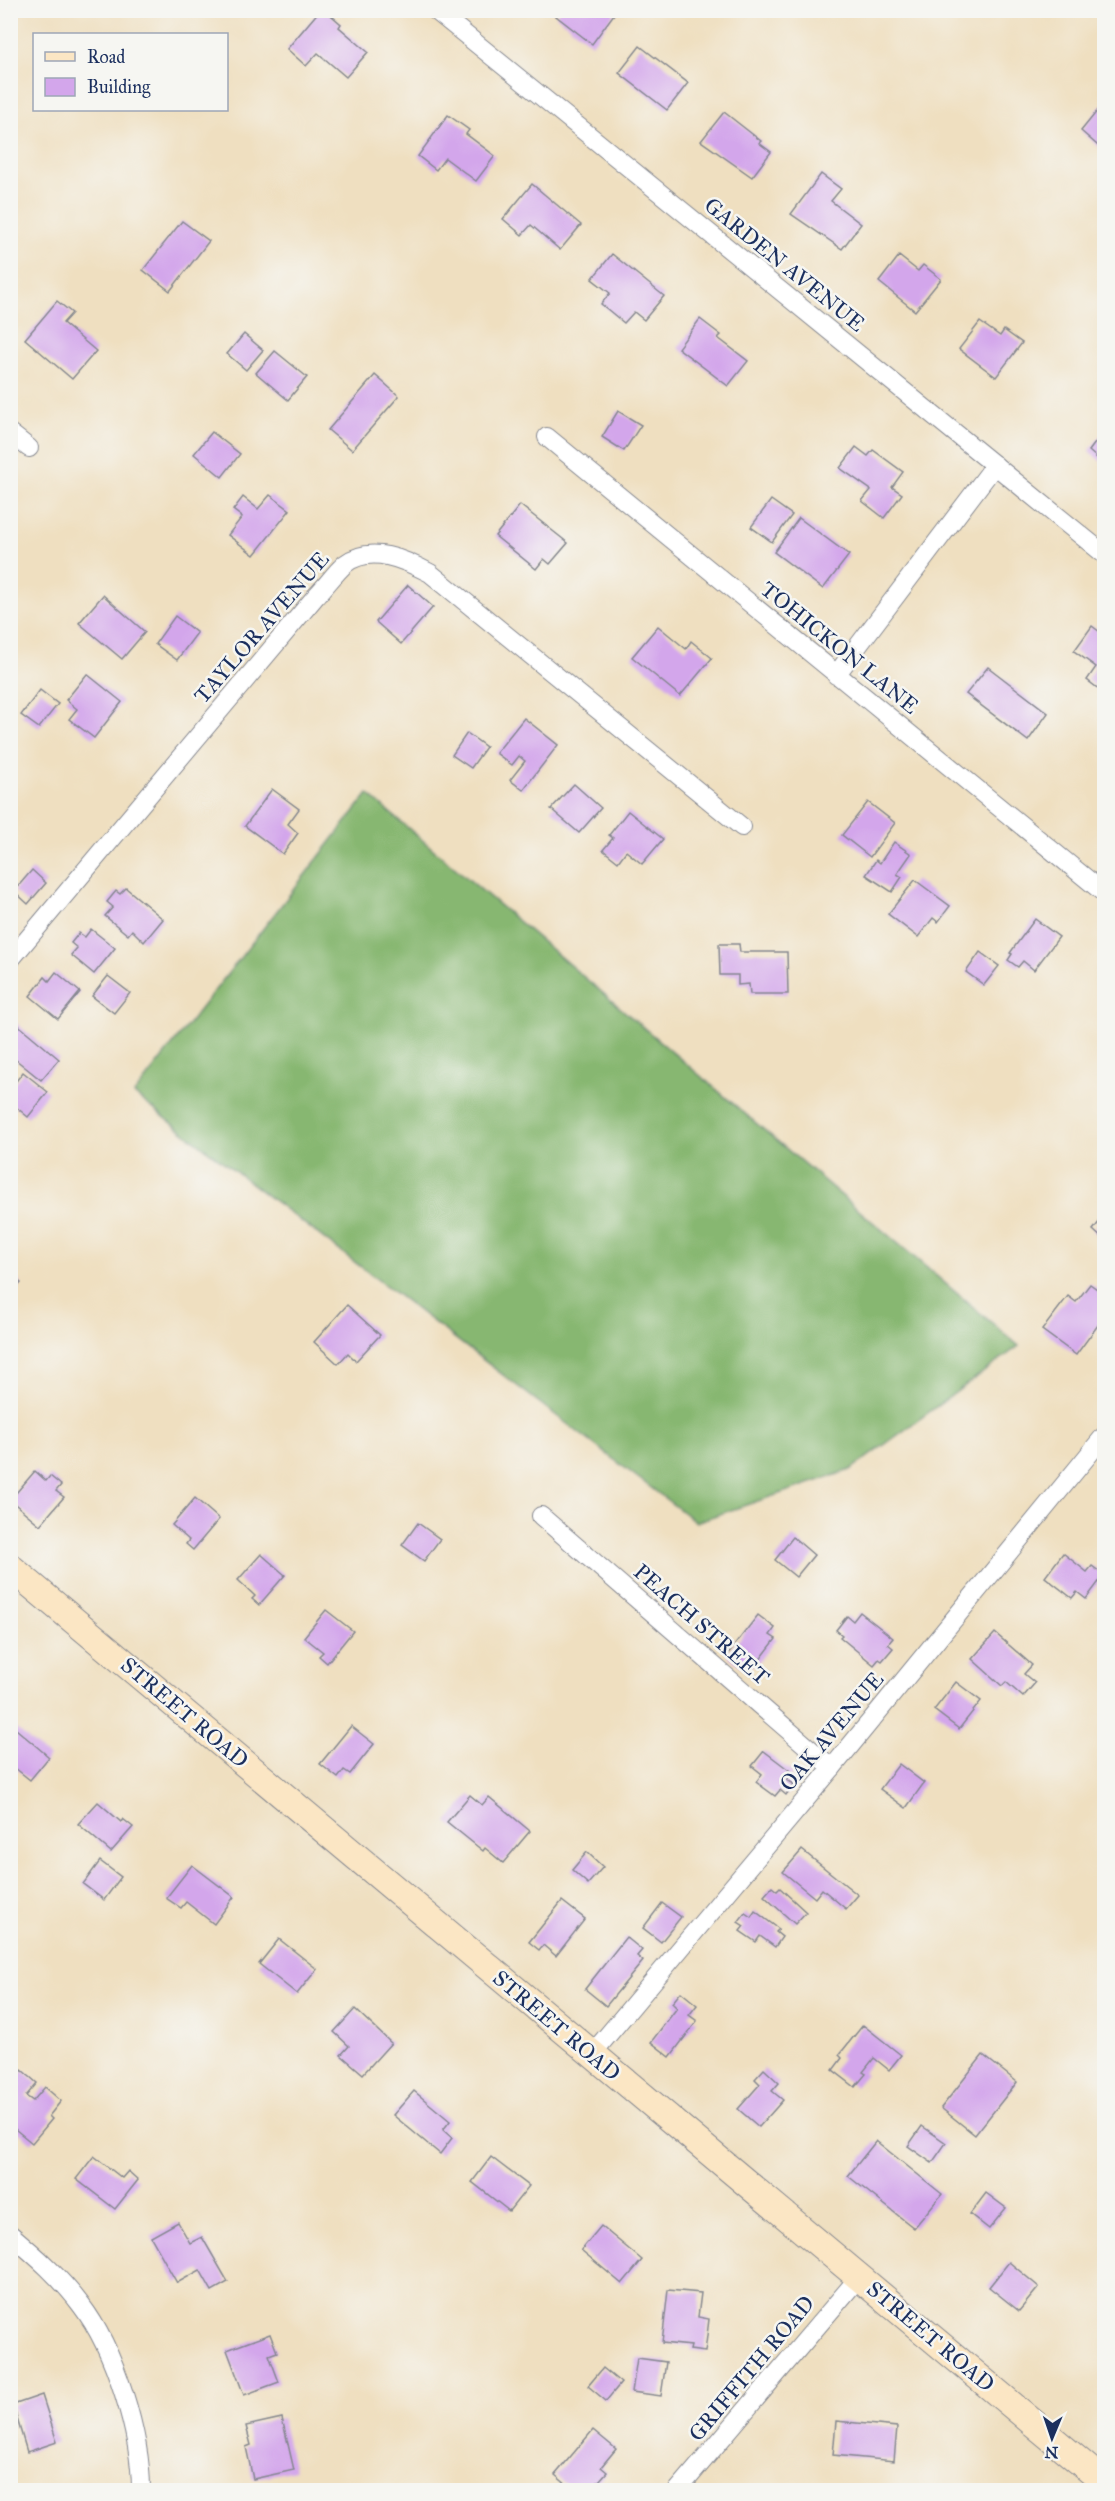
<svg xmlns="http://www.w3.org/2000/svg" width="1115" height="2501" font-family="'IM FELL Great Primer',serif">
  <style>
    .forest { fill: #87b771; stroke: #517368; stroke-width: 1.5 }
    .building { fill: #d3a6eb }
    .lines { fill: none; stroke-linecap: round; stroke-linejoin: round }
    .street-casing { stroke: #85878f; stroke-width: 20 }
    .secondary-casing { stroke: #85878f; stroke-width: 29 }
    .street { stroke: #fff; stroke-width: 18 }
    .secondary { stroke: #fbe6c4; stroke-width: 27 }
    .labels { text-anchor: middle; stroke-width: 5; stroke-linejoin: round; paint-order: stroke }
    .street-label { font-size: 22px; fill: #1b2f5e; stroke: #f6f6f2 }
  </style>
  <rect width="100%" height="100%" fill="#f6f6f2"/>
  <filter id="ink" filterUnits="userSpaceOnUse"><feTurbulence type="fractalNoise" baseFrequency=".0167" numOctaves="2"/><feDisplacementMap in="SourceGraphic" scale="12" xChannelSelector="R" yChannelSelector="G"/><feConvolveMatrix kernelMatrix="1 2 1 2 8 2 1 2 1" color-interpolation-filters="sRGB"/></filter>
  <filter id="wash" filterUnits="userSpaceOnUse"><feTurbulence type="fractalNoise" baseFrequency=".008" numOctaves="4" result="noise"/><feDisplacementMap in="SourceGraphic" scale="24" xChannelSelector="R" yChannelSelector="G"/><feGaussianBlur stdDeviation="1.35" result="paint"/><feColorMatrix in="noise" values="0 0 0 0 0 0 0 0 0 0 0 0 0 0 0 0 0 1.4 0 .05"/><feComposite in="paint" operator="in"/></filter>
  <g filter="url(#wash)">
    <rect width="100%" height="100%" fill="#efdfc0"/>
    <path class="forest" d="M 368,794 L 1019,1346 L 850,1470 L 696,1522 L 134,1094 Z"/>
    <g id="blocks">
      <g class="building">
        <path d="M 320,10 L 325,10 L 341,24 L 339,27 L 368,52 L 346,77 L 318,53 L 306,66 L 287,49 Z"/>
        <path d="M 560,10 L 617,10 L 592,44 L 556,16 Z"/>
        <path d="M 640,46 L 688,83 L 667,110 L 619,73 Z"/>
        <path d="M 1102,105 L 1104,107 L 1104,151 L 1081,131 Z"/>
        <path d="M 724,112 L 761,141 L 759,143 L 771,152 L 752,177 L 701,141 Z"/>
        <path d="M 448,115 L 469,130 L 466,134 L 495,156 L 476,181 L 445,158 L 436,170 L 418,156 Z"/>
        <path d="M 821,174 L 841,189 L 831,201 L 861,224 L 842,249 L 791,214 Z"/>
        <path d="M 532,184 L 581,225 L 560,250 L 531,225 L 522,235 L 503,219 Z"/>
        <path d="M 182,221 L 209,241 L 170,291 L 143,270 Z"/>
        <path d="M 612,254 L 664,296 L 644,320 L 634,312 L 624,323 L 601,304 L 610,293 L 592,279 Z"/>
        <path d="M 899,256 L 918,271 L 923,265 L 941,279 L 915,311 L 879,282 Z"/>
        <path d="M 57,301 L 72,313 L 63,323 L 96,351 L 72,379 L 25,339 Z"/>
        <path d="M 700,319 L 721,335 L 718,338 L 748,361 L 728,386 L 678,348 Z"/>
        <path d="M 980,322 L 1000,336 L 1004,330 L 1022,343 L 996,377 L 959,349 Z"/>
        <path d="M 244,334 L 263,350 L 246,370 L 227,354 Z"/>
        <path d="M 275,351 L 307,377 L 288,400 L 256,373 Z"/>
        <path d="M 375,375 L 399,396 L 352,450 L 328,430 Z"/>
        <path d="M 618,411 L 641,425 L 624,451 L 602,437 Z"/>
        <path d="M 1104,431 L 1104,464 L 1089,451 Z"/>
        <path d="M 212,432 L 240,454 L 222,477 L 194,454 Z"/>
        <path d="M 856,447 L 868,456 L 873,450 L 903,472 L 892,487 L 902,494 L 884,518 L 862,501 L 871,490 L 840,468 Z"/>
        <path d="M 270,495 L 290,510 L 254,555 L 228,535 L 242,517 L 233,510 L 243,497 L 258,509 Z"/>
        <path d="M 771,500 L 792,515 L 772,542 L 751,527 Z"/>
        <path d="M 520,505 L 568,543 L 550,564 L 544,559 L 536,569 L 495,536 Z"/>
        <path d="M 799,518 L 849,555 L 823,589 L 774,552 Z"/>
        <path d="M 408,585 L 433,607 L 401,644 L 376,622 Z"/>
        <path d="M 103,595 L 145,632 L 122,659 L 79,623 Z"/>
        <path d="M 175,616 L 197,633 L 177,660 L 155,644 Z"/>
        <path d="M 658,626 L 686,649 L 691,641 L 712,658 L 680,696 L 632,657 Z"/>
        <path d="M 1092,626 L 1104,635 L 1104,693 L 1087,680 L 1096,667 L 1074,651 Z"/>
        <path d="M 988,667 L 1048,713 L 1028,741 L 966,694 Z"/>
        <path d="M 87,674 L 122,702 L 94,738 L 69,719 L 77,709 L 66,700 Z"/>
        <path d="M 40,690 L 58,704 L 39,728 L 21,715 Z"/>
        <path d="M 524,718 L 558,745 L 523,790 L 510,780 L 525,761 L 519,756 L 512,765 L 496,753 Z"/>
        <path d="M 467,733 L 486,747 L 471,768 L 452,755 Z"/>
        <path d="M 574,784 L 601,808 L 579,833 L 551,809 Z"/>
        <path d="M 272,789 L 299,809 L 288,824 L 298,833 L 283,854 L 245,826 Z"/>
        <path d="M 868,802 L 895,823 L 870,857 L 842,835 Z"/>
        <path d="M 628,811 L 663,839 L 642,864 L 626,851 L 618,862 L 603,850 L 613,838 L 609,835 Z"/>
        <path d="M 894,842 L 911,854 L 897,874 L 902,877 L 892,892 L 866,875 L 876,860 L 880,863 Z"/>
        <path d="M 32,870 L 46,883 L 28,904 L 14,891 Z"/>
        <path d="M 915,880 L 950,906 L 938,922 L 933,918 L 918,937 L 888,914 Z"/>
        <path d="M 126,888 L 163,919 L 144,942 L 132,930 L 128,935 L 105,916 L 113,907 L 107,902 L 116,891 L 120,894 Z"/>
        <path d="M 1035,919 L 1059,937 L 1034,970 L 1023,961 L 1018,967 L 1008,960 L 1012,954 L 1010,953 Z"/>
        <path d="M 91,929 L 115,948 L 94,974 L 71,955 L 77,948 L 71,943 L 79,933 L 85,937 Z"/>
        <path d="M 719,944 L 739,944 L 740,952 L 787,952 L 788,994 L 750,994 L 749,984 L 738,985 L 738,975 L 720,975 Z"/>
        <path d="M 980,952 L 999,966 L 984,985 L 966,972 Z"/>
        <path d="M 56,972 L 80,992 L 58,1019 L 30,996 L 45,977 L 49,981 Z"/>
        <path d="M 108,976 L 130,993 L 114,1013 L 92,996 Z"/>
        <path d="M 10,1018 L 59,1059 L 41,1080 L 10,1055 Z"/>
        <path d="M 23,1072 L 48,1092 L 28,1117 L 10,1102 L 10,1089 Z"/>
        <path d="M 1104,1216 L 1104,1240 L 1093,1230 Z"/>
        <path d="M 10,1274 L 21,1283 L 10,1295 Z"/>
        <path d="M 1090,1284 L 1104,1294 L 1104,1317 L 1076,1355 L 1042,1330 L 1068,1296 L 1076,1302 Z"/>
        <path d="M 347,1305 L 380,1335 L 356,1361 L 348,1353 L 338,1364 L 314,1342 Z"/>
        <path d="M 35,1471 L 46,1481 L 50,1476 L 61,1485 L 56,1491 L 64,1497 L 40,1525 L 10,1500 Z"/>
        <path d="M 195,1498 L 219,1519 L 193,1550 L 186,1544 L 189,1540 L 172,1525 Z"/>
        <path d="M 418,1523 L 440,1539 L 424,1561 L 402,1545 Z"/>
        <path d="M 793,1537 L 814,1555 L 796,1577 L 775,1560 Z"/>
        <path d="M 1063,1553 L 1087,1572 L 1092,1566 L 1104,1575 L 1086,1599 L 1077,1592 L 1072,1598 L 1045,1577 Z"/>
        <path d="M 261,1554 L 285,1575 L 259,1605 L 252,1599 L 255,1596 L 238,1580 Z"/>
        <path d="M 326,1610 L 353,1631 L 327,1663 L 319,1656 L 323,1652 L 304,1637 Z"/>
        <path d="M 860,1612 L 893,1638 L 888,1644 L 893,1648 L 882,1661 L 879,1659 L 874,1665 L 840,1637 L 842,1635 L 836,1630 L 847,1616 L 853,1621 Z"/>
        <path d="M 758,1615 L 775,1628 L 770,1635 L 776,1639 L 755,1666 L 752,1664 L 747,1671 L 727,1655 Z"/>
        <path d="M 995,1633 L 1032,1665 L 1024,1674 L 1035,1683 L 1023,1697 L 1006,1682 L 1002,1686 L 972,1659 Z"/>
        <path d="M 956,1682 L 981,1701 L 959,1729 L 934,1710 Z"/>
        <path d="M 351,1726 L 374,1744 L 350,1774 L 344,1770 L 338,1778 L 320,1764 Z"/>
        <path d="M 16,1729 L 49,1757 L 30,1780 L 10,1764 L 10,1736 Z"/>
        <path d="M 764,1751 L 793,1773 L 787,1780 L 794,1784 L 786,1795 L 780,1790 L 775,1796 L 756,1782 L 762,1774 L 752,1766 Z"/>
        <path d="M 899,1764 L 924,1783 L 906,1808 L 880,1789 Z"/>
        <path d="M 470,1795 L 482,1805 L 489,1797 L 530,1831 L 503,1863 L 485,1848 L 483,1851 L 447,1822 Z"/>
        <path d="M 98,1802 L 121,1822 L 123,1819 L 133,1827 L 111,1852 L 78,1824 Z"/>
        <path d="M 802,1850 L 858,1895 L 846,1909 L 822,1889 L 815,1898 L 783,1872 Z"/>
        <path d="M 587,1852 L 603,1867 L 588,1884 L 572,1870 Z"/>
        <path d="M 100,1861 L 121,1877 L 104,1900 L 83,1884 Z"/>
        <path d="M 192,1865 L 234,1897 L 214,1924 L 186,1902 L 181,1908 L 166,1898 Z"/>
        <path d="M 772,1887 L 777,1891 L 780,1888 L 806,1912 L 795,1924 L 764,1896 Z"/>
        <path d="M 562,1901 L 585,1919 L 556,1956 L 543,1945 L 539,1950 L 529,1942 Z"/>
        <path d="M 662,1903 L 681,1917 L 661,1942 L 643,1928 Z"/>
        <path d="M 755,1911 L 779,1929 L 776,1932 L 782,1937 L 775,1947 L 760,1936 L 756,1942 L 740,1931 L 744,1926 L 738,1922 L 745,1913 L 751,1917 Z"/>
        <path d="M 626,1937 L 642,1950 L 637,1956 L 643,1961 L 606,2006 L 585,1989 Z"/>
        <path d="M 279,1939 L 317,1969 L 297,1994 L 259,1964 Z"/>
        <path d="M 681,1992 L 697,2005 L 689,2015 L 697,2021 L 670,2057 L 651,2042 L 677,2008 L 672,2003 Z"/>
        <path d="M 355,2009 L 391,2043 L 363,2074 L 341,2055 L 349,2046 L 334,2032 Z"/>
        <path d="M 863,2025 L 901,2055 L 889,2070 L 874,2058 L 863,2072 L 866,2074 L 855,2087 L 833,2070 L 842,2058 L 839,2055 Z"/>
        <path d="M 983,2055 L 1017,2082 L 975,2135 L 941,2108 Z"/>
        <path d="M 764,2069 L 779,2083 L 772,2091 L 783,2100 L 759,2127 L 738,2109 L 760,2084 L 755,2079 Z"/>
        <path d="M 22,2070 L 37,2083 L 26,2096 L 33,2101 L 45,2087 L 61,2101 L 49,2116 L 52,2119 L 32,2143 L 10,2125 L 10,2083 Z"/>
        <path d="M 414,2091 L 450,2121 L 443,2130 L 452,2138 L 440,2154 L 393,2115 Z"/>
        <path d="M 922,2126 L 946,2143 L 932,2163 L 908,2146 Z"/>
        <path d="M 876,2141 L 942,2194 L 914,2228 L 848,2176 Z"/>
        <path d="M 94,2156 L 122,2178 L 128,2171 L 138,2180 L 115,2209 L 76,2179 Z"/>
        <path d="M 491,2157 L 529,2186 L 509,2211 L 472,2182 Z"/>
        <path d="M 986,2193 L 1006,2208 L 989,2229 L 970,2214 Z"/>
        <path d="M 178,2222 L 190,2243 L 202,2237 L 228,2282 L 212,2291 L 200,2270 L 177,2283 L 151,2237 Z"/>
        <path d="M 601,2226 L 642,2260 L 622,2284 L 581,2250 Z"/>
        <path d="M 1009,2262 L 1039,2287 L 1019,2311 L 989,2287 Z"/>
        <path d="M 668,2290 L 701,2293 L 698,2317 L 709,2319 L 705,2352 L 690,2350 L 691,2346 L 662,2343 Z"/>
        <path d="M 270,2334 L 277,2352 L 269,2355 L 279,2382 L 244,2395 L 227,2350 Z"/>
        <path d="M 637,2358 L 666,2362 L 661,2396 L 632,2392 Z"/>
        <path d="M 603,2368 L 621,2383 L 606,2401 L 588,2386 Z"/>
        <path d="M 42,2395 L 57,2442 L 27,2452 L 13,2405 Z"/>
        <path d="M 282,2418 L 294,2470 L 253,2479 L 246,2447 L 251,2445 L 246,2426 Z"/>
        <path d="M 836,2421 L 897,2427 L 894,2461 L 833,2455 Z"/>
        <path d="M 593,2430 L 616,2449 L 601,2467 L 607,2472 L 591,2490 L 573,2490 L 555,2475 Z"/>
      </g>
    </g>
  </g>
  <g filter="url(#ink)">
    <use href="#blocks" fill-opacity="0" stroke="#85878f" stroke-width="1.5"/>
    <g class="lines">
      <defs>
        <g id="street">
          <path d="M 435,10 L 1104,554"/>
          <path d="M 10,433 L 29,448"/>
          <path d="M 547,437 L 1104,893"/>
          <path d="M 836,675 L 995,465"/>
          <path d="M 10,960 L 316,596 C 326,586 335,573 345,564 C 371,544 405,560 430,573 L 742,827"/>
          <path d="M 541,1516 L 832,1768"/>
          <path d="M 592,2054 L 832,1768 L 1104,1436"/>
          <path d="M 10,2234 C 36,2256 61,2278 81,2305 C 115,2349 141,2435 141,2490"/>
          <path d="M 678,2490 L 860,2276"/>
        </g>
        <path id="secondary" d="M 10,1567 L 1104,2482"/>
      </defs>
      <use href="#street" class="street-casing"/>
      <use href="#secondary" class="secondary-casing"/>
      <use href="#street" class="street"/>
      <use href="#secondary" class="secondary"/>
    </g>
  </g>
  <g class="labels">
    <g class="street-label">
      <text transform="translate(785 264) rotate(39)" y="8">GARDEN AVENUE</text>
      <text transform="translate(261 627) rotate(-49)" y="8">TAYLOR AVENUE</text>
      <text transform="translate(840 647) rotate(39)" y="8">TOHICKON LANE</text>
      <text transform="translate(702 1624) rotate(41)" y="8">PEACH STREET</text>
      <text transform="translate(185 1712) rotate(40)" y="8">STREET ROAD</text>
      <text transform="translate(831 1731) rotate(-50)" y="8">OAK AVENUE</text>
      <text transform="translate(557 2025) rotate(40)" y="8">STREET ROAD</text>
      <text transform="translate(931 2336) rotate(40)" y="8">STREET ROAD</text>
      <text transform="translate(751 2368) rotate(-50)" y="8">GRIFFITH ROAD</text>
    </g>
  </g>
  <rect width="1115" height="2501" fill="none" stroke="#f6f6f2" stroke-width="36"/>
  <rect x="33" y="33" width="195" height="78" fill="#f6f6f2" stroke="#9ea6b7" stroke-width="1.5"/>
  <rect x="45" y="52" width="30" height="9" fill="#fbe6c4" stroke="#9ea6b7" stroke-width="1.5"/>
  <text x="87" y="63" font-size="18" fill="#1b2f5e">Road</text>
  <rect x="45" y="78" width="30" height="18" fill="#d3a6eb" stroke="#9ea6b7" stroke-width="1.5"/>
  <text x="87" y="93" font-size="18" fill="#1b2f5e">Building</text>
  <g transform="translate(1052 2438) rotate(182)" stroke="#f6f6f2" stroke-width="4.5" paint-order="stroke">
  <path d="M0-4.5L10 22L0 15L-10 22Z" fill="#1b2f5e"/>
  <text y="-9" font-size="16" font-weight="bold" text-anchor="middle" fill="#1b2f5e">N</text>
  </g>
</svg>
